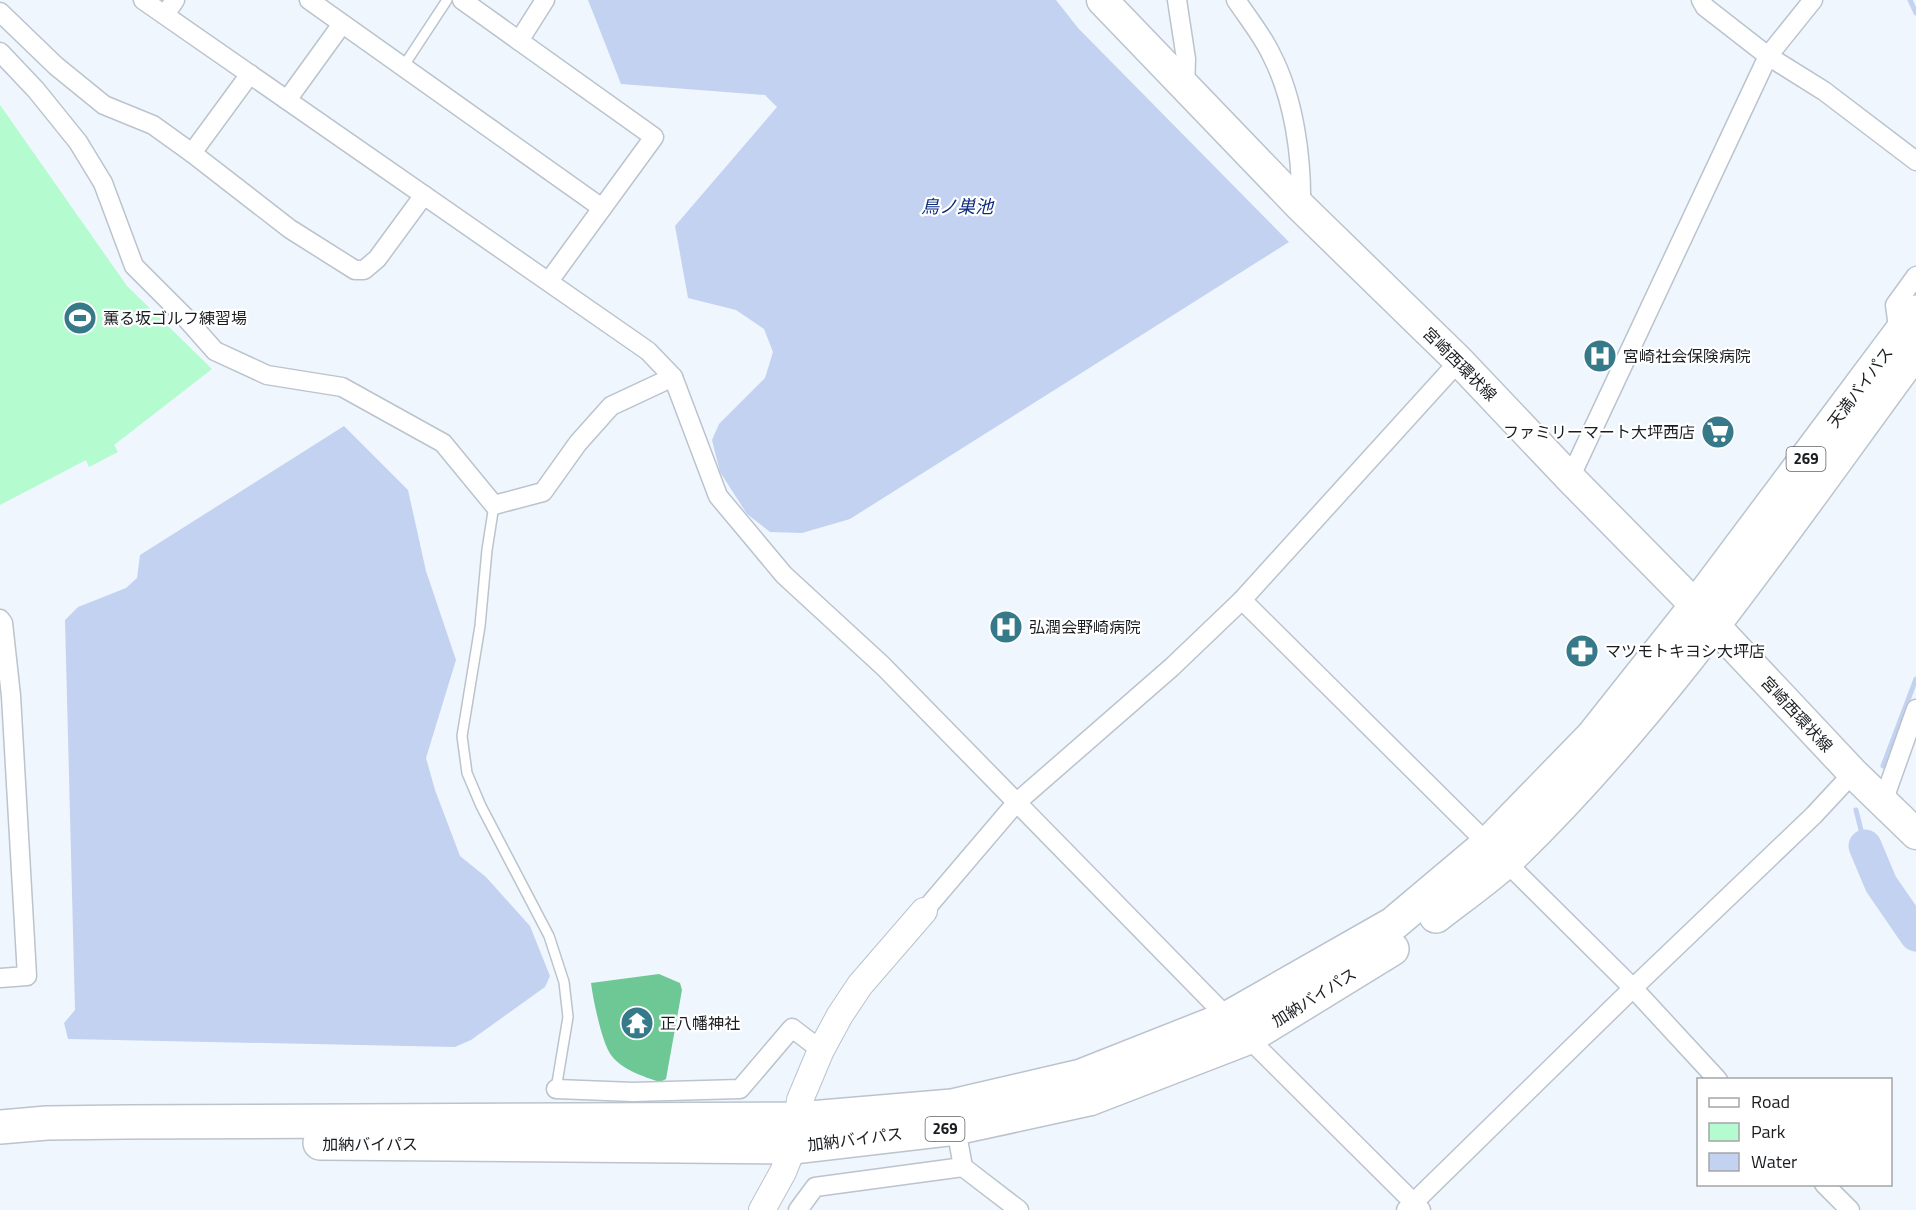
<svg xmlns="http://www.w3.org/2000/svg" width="1916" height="1210" font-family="'Titillium Web','Noto Sans JP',sans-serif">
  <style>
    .green { fill: #b4fbd0 }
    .forest { fill: #6dc895 }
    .water { fill: #c3d2f1 }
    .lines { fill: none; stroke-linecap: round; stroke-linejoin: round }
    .stream { stroke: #c3d2f1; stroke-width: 5 }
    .river { stroke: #c3d2f1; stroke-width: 33 }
    .lane-casing { stroke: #bbc3cd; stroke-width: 12 }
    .street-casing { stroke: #bbc3cd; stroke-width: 21 }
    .secondary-casing { stroke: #bbc3cd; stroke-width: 28 }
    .primary-casing { stroke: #bbc3cd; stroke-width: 33 }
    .highway-casing { stroke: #bbc3cd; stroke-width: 36 }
    .lane { stroke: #fff; stroke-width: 9 }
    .street { stroke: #fff; stroke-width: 18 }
    .secondary { stroke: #fff; stroke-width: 26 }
    .primary { stroke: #fff; stroke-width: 30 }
    .highway { stroke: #fff; stroke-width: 33 }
    .labels { text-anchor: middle; stroke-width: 4.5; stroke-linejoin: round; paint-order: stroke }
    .shield { fill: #fff; stroke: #5f6264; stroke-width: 1.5 }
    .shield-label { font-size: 15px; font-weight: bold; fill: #1b1e21 }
    .poi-label { font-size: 16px; fill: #1b1e21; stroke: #fff; text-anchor: start }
    .street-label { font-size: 16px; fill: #1b1e21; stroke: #fff }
    .water-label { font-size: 18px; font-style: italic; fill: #0c2c80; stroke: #fff }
  </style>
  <rect width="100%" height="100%" fill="#eff6fe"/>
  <path class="green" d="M 0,105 L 127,286 L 212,369 L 114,445 L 118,452 L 89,467 L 86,460 L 0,505 Z"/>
  <path class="forest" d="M 659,974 L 680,983 L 682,990 L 666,1079 L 660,1082 C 644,1077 621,1069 611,1055 C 602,1043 593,999 591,983 Z"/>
  <g class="water">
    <path d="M 588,0 L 1056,0 L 1078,28 L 1289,242 L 850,519 L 802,533 L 770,532 L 747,514 L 720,472 L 712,440 L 719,424 L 765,378 L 773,352 L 764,329 L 736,310 L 688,298 L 675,226 L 777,107 L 765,95 L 621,84 Z"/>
    <path d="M 344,426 L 408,490 L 426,571 L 456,660 L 426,758 L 435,790 L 460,856 L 486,877 L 530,926 L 550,976 L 545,987 L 471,1040 L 455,1047 L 68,1039 L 64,1023 L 75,1010 L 65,620 L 78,607 L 126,588 L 137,578 L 140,555 Z"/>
  </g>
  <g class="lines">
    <g class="stream">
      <path d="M 1910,0 L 1916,13"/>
      <path d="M 1883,766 L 1916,679"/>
      <path d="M 1856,810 L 1865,846"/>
    </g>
    <path class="river" d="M 1865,846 L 1881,884 L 1916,935"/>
    <defs>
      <g id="lane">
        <path d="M 403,67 L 447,0"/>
        <path d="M 494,505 L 487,550 L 480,626 L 462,736 L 467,773 L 481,806 L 549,936 L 564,982 L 568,1017 L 556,1089"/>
      </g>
      <g id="street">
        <path d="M 143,0 L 648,351 L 673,377 L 718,496 L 784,575 L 883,666 L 1228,1018 L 1421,1210"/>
        <path d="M 309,0 L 602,208"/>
        <path d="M 462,0 L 654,137 L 549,281"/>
        <path d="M 1177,0 L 1186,59 L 1185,88"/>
        <path d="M 1236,0 C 1248,18 1262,35 1271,54 C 1294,98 1302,157 1301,207"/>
        <path d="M 1701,0 L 1705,7 L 1768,56 L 1824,91 L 1916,161"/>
        <path d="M 0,12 L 56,66 L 104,105 L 153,125 L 192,153 L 290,229 L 355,270 L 364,270 L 377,259 L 424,195"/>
        <path d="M 165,15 L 175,0"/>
        <path d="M 519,41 L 545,0"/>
        <path d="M 0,52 L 36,90 L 78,142 L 103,183 L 134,266 L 184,316 L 215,351 L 267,375 L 342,387 L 443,443 L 494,505 L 543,492 L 578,443 L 611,406 L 673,377"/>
        <path d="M 287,100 L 342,24"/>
        <path d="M 192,153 L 250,74"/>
        <path d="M 1899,334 L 1895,305 L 1916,276"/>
        <path d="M 1570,478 L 1768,56 L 1813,0"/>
        <path d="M 1242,600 L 1488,844"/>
        <path d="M 0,619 L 3,623 L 11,696 L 27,976 L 0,978"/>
        <path d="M 1883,802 L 1916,709"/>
        <path d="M 1505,861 L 1633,988 L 1718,1080"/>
        <path d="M 924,911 L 1016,803 L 1172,667 L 1242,600 L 1459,361"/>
        <path d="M 556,1089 L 633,1092 L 740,1089 L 792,1028 L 821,1050"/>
        <path d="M 956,1128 L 963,1167 L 1019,1210"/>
        <path d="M 1824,1184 L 1850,1210"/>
        <path d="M 798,1210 L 815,1187 L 963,1167"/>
        <path d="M 1406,1210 L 1633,988 L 1814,815 L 1853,773"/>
      </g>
      <path id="secondary" d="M 762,1210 L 783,1172 L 793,1147 L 800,1100 L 821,1050 L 840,1015 L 860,985 L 924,911"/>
      <path id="primary" d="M 1102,0 L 1301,207 L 1459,361 L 1570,478 L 1696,606 L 1853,773 L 1916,834"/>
      <g id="highway">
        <path d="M 1436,916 C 1459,898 1485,880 1507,860 C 1664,709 1787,525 1916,350"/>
        <path d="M 0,1127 L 47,1123 L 126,1122 L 798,1119 L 952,1106 L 1081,1076 L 1228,1018 L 1393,924 L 1488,844 L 1593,736 L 1696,606 L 1916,312"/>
        <path d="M 320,1143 L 793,1147 L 956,1128 L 1089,1099 L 1247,1038 L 1392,949"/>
      </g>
    </defs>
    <use href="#lane" class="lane-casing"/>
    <use href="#street" class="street-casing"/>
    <use href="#secondary" class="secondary-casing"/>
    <use href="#primary" class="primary-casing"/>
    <use href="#highway" class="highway-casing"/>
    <use href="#lane" class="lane"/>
    <use href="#street" class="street"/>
    <use href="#secondary" class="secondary"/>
    <use href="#primary" class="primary"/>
    <use href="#highway" class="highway"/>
  </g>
  <defs>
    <symbol id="stadium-disc" viewBox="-11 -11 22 22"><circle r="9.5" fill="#367a8a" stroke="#fff"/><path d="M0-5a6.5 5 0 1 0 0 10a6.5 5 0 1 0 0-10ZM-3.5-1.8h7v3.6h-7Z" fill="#fff"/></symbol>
    <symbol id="hospital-disc" viewBox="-11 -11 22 22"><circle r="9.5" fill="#367a8a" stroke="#fff"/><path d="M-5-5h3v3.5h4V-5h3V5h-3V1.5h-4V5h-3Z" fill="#fff"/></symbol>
    <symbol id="supermarket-disc" viewBox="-11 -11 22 22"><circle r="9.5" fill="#367a8a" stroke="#fff"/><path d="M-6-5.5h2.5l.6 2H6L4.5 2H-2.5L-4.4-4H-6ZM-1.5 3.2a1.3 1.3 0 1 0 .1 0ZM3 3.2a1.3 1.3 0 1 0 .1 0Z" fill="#fff"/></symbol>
    <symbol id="pharmacy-disc" viewBox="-11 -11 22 22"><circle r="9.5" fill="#367a8a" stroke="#fff"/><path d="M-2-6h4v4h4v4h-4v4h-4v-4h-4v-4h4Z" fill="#fff"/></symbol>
    <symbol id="temple-disc" viewBox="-11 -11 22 22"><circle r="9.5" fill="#367a8a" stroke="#fff"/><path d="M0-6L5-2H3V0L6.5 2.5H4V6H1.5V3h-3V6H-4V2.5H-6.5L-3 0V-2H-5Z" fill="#fff"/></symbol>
  </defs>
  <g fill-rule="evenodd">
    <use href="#stadium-disc" x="61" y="299" width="38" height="38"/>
    <use href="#hospital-disc" x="1581" y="337" width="38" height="38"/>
    <use href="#supermarket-disc" x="1699" y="413" width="38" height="38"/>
    <use href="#hospital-disc" x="987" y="608" width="38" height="38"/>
    <use href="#pharmacy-disc" x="1563" y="632" width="38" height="38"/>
    <use href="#temple-disc" x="618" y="1004" width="38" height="38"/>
  </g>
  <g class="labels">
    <g class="shield">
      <rect x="1786.5" y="447" width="39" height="24" rx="4.5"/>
      <rect x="925.5" y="1117" width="39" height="24" rx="4.5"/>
    </g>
    <g class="shield-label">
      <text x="1806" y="464">269</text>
      <text x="945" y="1134">269</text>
    </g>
    <g class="poi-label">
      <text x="103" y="324">薫る坂ゴルフ練習場</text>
      <text x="1623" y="362">宮崎社会保険病院</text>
      <text x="1695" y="438" text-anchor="end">ファミリーマート大坪西店</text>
      <text x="1029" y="633">弘潤会野崎病院</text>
      <text x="1605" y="657">マツモトキヨシ大坪店</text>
      <text x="660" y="1029">正八幡神社</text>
    </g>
    <g class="street-label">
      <text transform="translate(1460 364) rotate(45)" y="6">宮崎西環状線</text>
      <text transform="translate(1860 387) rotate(-53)" y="6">天満バイパス</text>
      <text transform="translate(1797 714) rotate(47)" y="6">宮崎西環状線</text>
      <text transform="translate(1314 997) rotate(-32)" y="6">加納バイパス</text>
      <text transform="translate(855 1139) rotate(-7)" y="6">加納バイパス</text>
      <text x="370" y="1150">加納バイパス</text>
    </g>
    <g class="water-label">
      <text x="957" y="213">鳥ノ巣池</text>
    </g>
  </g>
  <rect x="1697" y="1078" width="195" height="108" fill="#ffffff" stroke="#a4a5a6" stroke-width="1.5"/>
  <rect x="1709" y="1098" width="30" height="9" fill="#ffffff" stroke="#a4a5a6" stroke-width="1.5"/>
  <text x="1751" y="1108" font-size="18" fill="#1b1e21">Road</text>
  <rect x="1709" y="1123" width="30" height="18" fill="#b4fbd0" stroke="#a4a5a6" stroke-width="1.5"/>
  <text x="1751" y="1138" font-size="18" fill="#1b1e21">Park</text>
  <rect x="1709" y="1153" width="30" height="18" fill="#c3d2f1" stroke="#a4a5a6" stroke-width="1.5"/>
  <text x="1751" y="1168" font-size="18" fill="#1b1e21">Water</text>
</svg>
